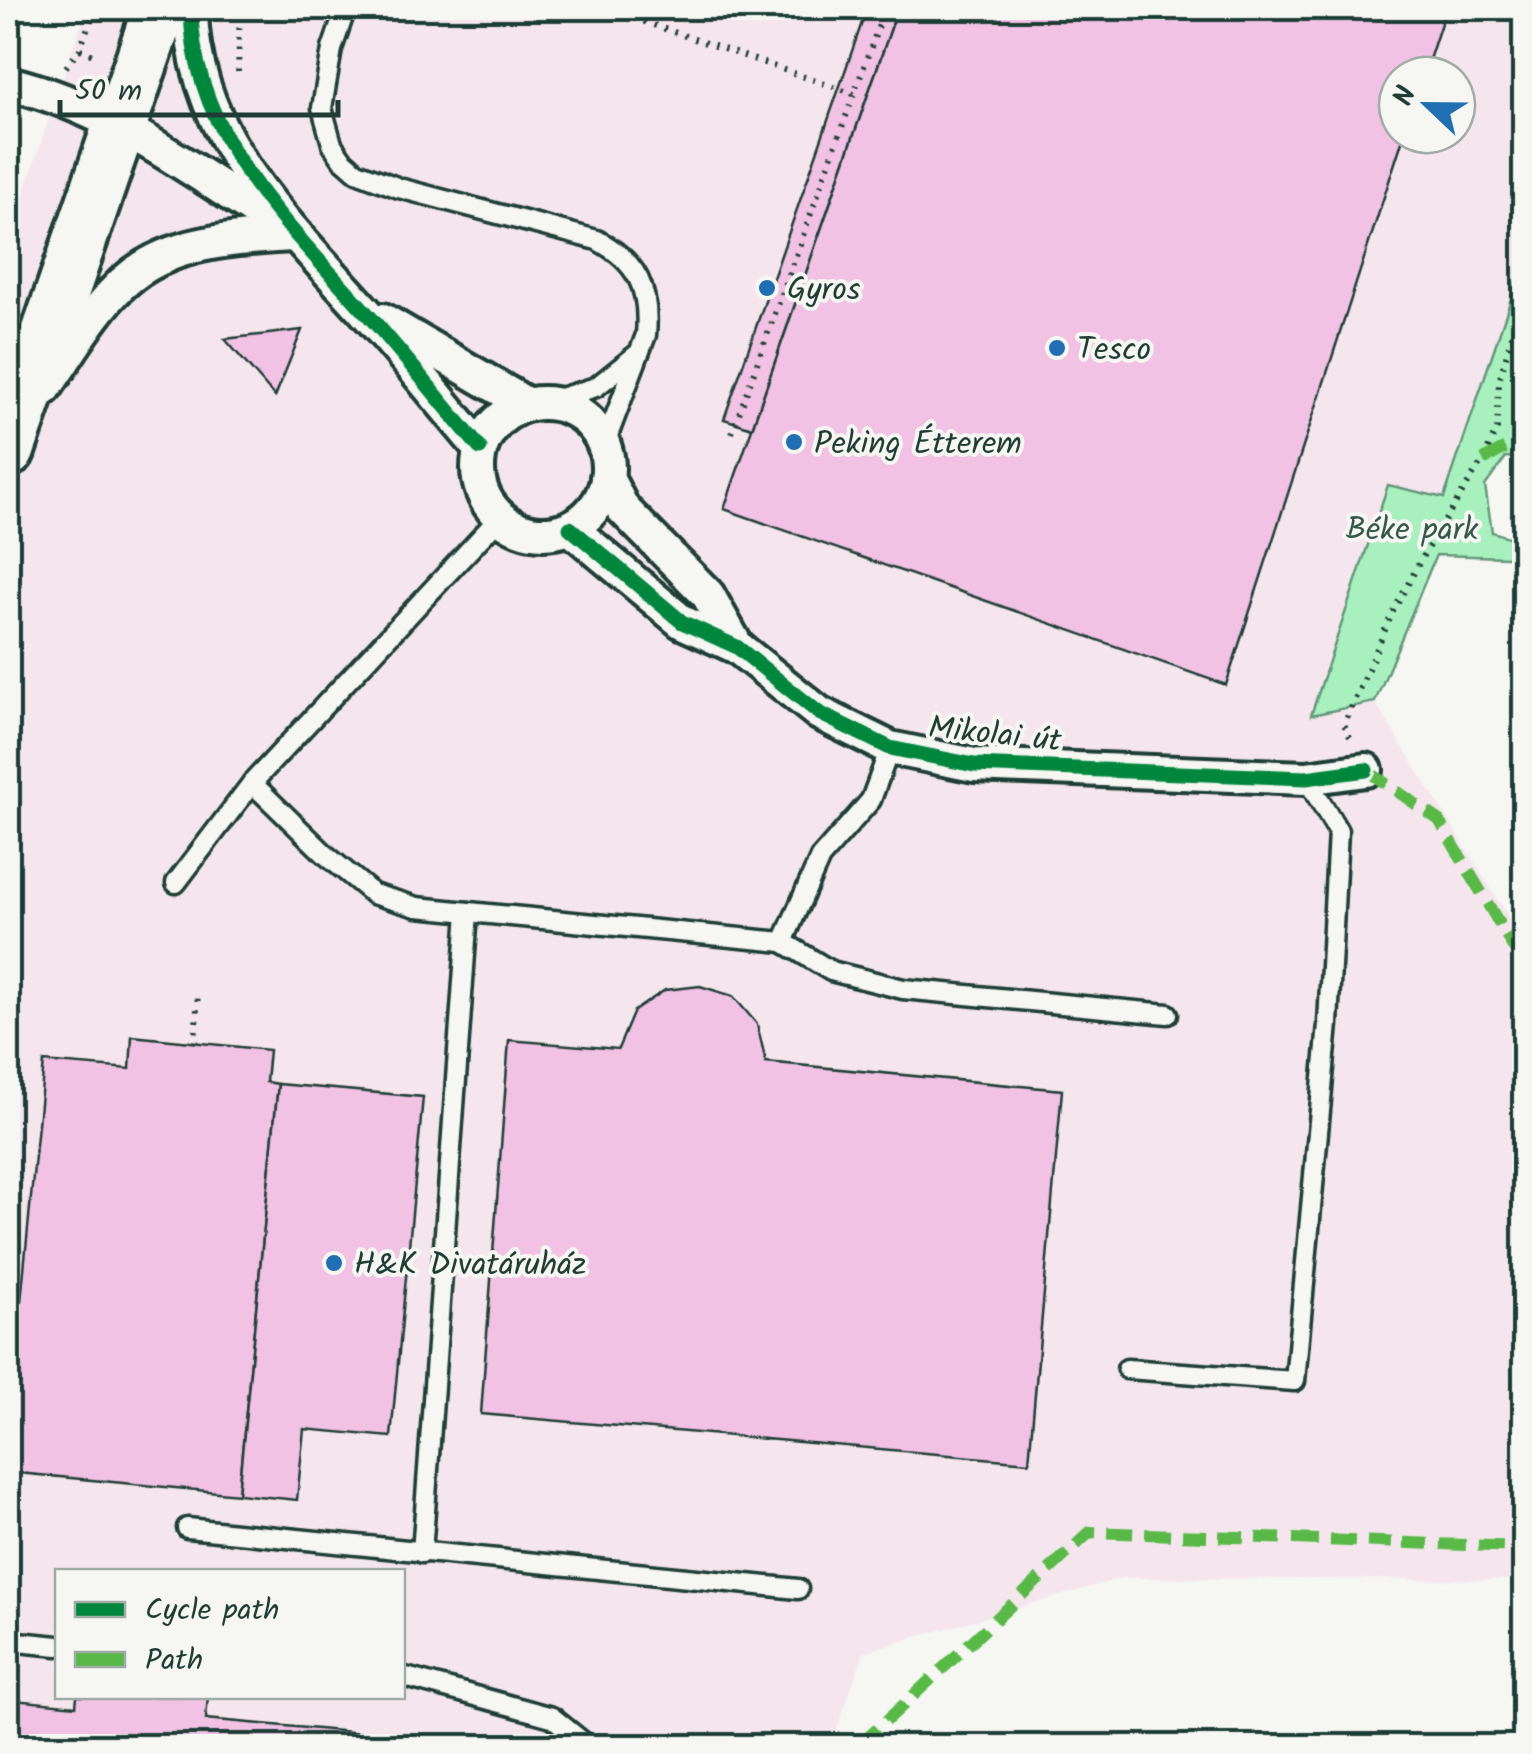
<svg xmlns="http://www.w3.org/2000/svg" width="1532" height="1754" font-family="Kalam,sans-serif">
  <style>
    .built { fill: #f5e6ee; fill-rule: evenodd }
    .green { fill: #a8f1bf; stroke: #64977a; stroke-width: 2.5 }
    .building { fill: #f2c2e4; stroke: #1f3d34; stroke-width: 2.5 }
    .lines { fill: none; stroke-linecap: round; stroke-linejoin: round }
    .lane-casing { stroke: #1f3d34; stroke-width: 25 }
    .street-casing { stroke: #1f3d34; stroke-width: 40 }
    .primary-casing { stroke: #1f3d34; stroke-width: 60 }
    .path { stroke: #1f3d34; stroke-width: 6; stroke-dasharray: 2.5 8; stroke-linecap: butt }
    .lane { stroke: #f6f6f2; stroke-width: 18 }
    .street { stroke: #f6f6f2; stroke-width: 32 }
    .primary { stroke: #f6f6f2; stroke-width: 52 }
    .quiet { stroke: #58b947; stroke-width: 12; stroke-dasharray: 25 12; stroke-linecap: butt }
    .cycleway-casing { stroke: #f6f6f2; stroke-width: 21 }
    .cycleway { stroke: #00873e; stroke-width: 15 }
    .poi-dot { fill: #1f6fb2; stroke: #f6f6f2; stroke-width: 4 }
    .labels { text-anchor: middle; stroke-width: 8; stroke-linejoin: round; paint-order: stroke }
    .poi-label { font-size: 32px; fill: #1f3d34; stroke: #f6f6f2; text-anchor: start }
    .park-label { font-size: 32px; fill: #345849; stroke: #f6f6f2 }
    .street-label { font-size: 32px; fill: #1f3d34; stroke: #f6f6f2 }
  </style>
  <rect width="100%" height="100%" fill="#f6f6f2"/>
  <filter id="ink" filterUnits="userSpaceOnUse"><feTurbulence type="fractalNoise" baseFrequency=".01" numOctaves="2"/><feDisplacementMap in="SourceGraphic" scale="20" xChannelSelector="R" yChannelSelector="G"/><feConvolveMatrix kernelMatrix="1 2 1 2 8 2 1 2 1" color-interpolation-filters="sRGB"/></filter>
  <g filter="url(#ink)">
    <path class="built" d="M 87,8 L 1524,8 L 1524,260 L 1444,498 L 1388,485 L 1313,715 L 1375,702 L 1524,942 L 1524,1580 L 1122,1578 L 864,1652 L 831,1746 L 8,1746 L 8,240 ZM 1397,75 L 1457,75 L 1457,135 L 1397,135 ZM 58,1572 L 402,1572 L 402,1696 L 58,1696 Z"/>
    <path class="green" d="M 1524,260 L 1524,459 L 1506,457 L 1485,486 L 1492,532 L 1515,539 L 1508,557 L 1436,555 L 1375,702 L 1311,715 L 1388,485 L 1444,498 Z"/>
    <g class="building">
      <path d="M 867,8 L 898,8 L 752,428 L 724,419 Z"/>
      <path d="M 898,8 L 1446,8 L 1424,75 L 1397,75 L 1397,135 L 1404,135 L 1226,685 L 724,509 Z"/>
      <path d="M 302,330 L 275,397 L 225,339 Z"/>
      <path d="M 700,986 L 733,996 L 757,1024 L 766,1062 L 1062,1090 L 1029,1462 L 481,1414 L 509,1040 L 618,1049 L 634,1011 L 665,990 Z"/>
      <path d="M 132,1036 L 269,1050 L 266,1082 L 278,1084 L 238,1494 L 8,1472 L 8,1436 L 44,1062 L 130,1069 Z"/>
      <path d="M 278,1084 L 423,1097 L 391,1437 L 304,1429 L 297,1500 L 238,1494 Z"/>
      <path d="M 77,1696 L 208,1696 L 206,1719 L 508,1746 L 8,1746 L 14,1700 L 76,1706 Z"/>
    </g>
    <g class="lines">
      <defs>
        <g id="lane">
          <path d="M 346,8 L 332,49 L 322,108 L 332,144 L 342,159 L 357,172 L 399,188 L 597,240 C 638,262 650,289 646,335 L 604,446"/>
          <path d="M 547,402 L 596,387 L 636,355"/>
          <path d="M 252,783 L 326,855 L 373,894 L 417,907 L 783,942 L 820,858 L 871,800 L 890,748"/>
          <path d="M 176,883 L 252,783 L 500,517"/>
          <path d="M 783,942 L 831,971 L 903,989 L 1168,1014"/>
          <path d="M 1127,1369 L 1295,1381 L 1328,1024 L 1338,831 L 1306,778"/>
          <path d="M 187,1528 L 798,1589"/>
          <path d="M 422,1553 L 468,912"/>
          <path d="M 8,1641 L 58,1646"/>
          <path d="M 402,1676 L 552,1717 L 588,1746"/>
        </g>
        <g id="street">
          <path d="M 191,8 C 192,134 282,219 361,307 C 402,352 440,401 480,448"/>
          <path d="M 8,83 C 110,107 193,171 281,227"/>
          <path d="M 383,320 L 526,404"/>
          <path d="M 45,388 C 67,357 87,321 113,293 C 159,241 229,239 293,235"/>
          <circle cx="543" cy="468" r="65"/>
          <path d="M 607,478 L 623,509 L 708,595 L 737,647"/>
          <path d="M 570,528 L 682,622 L 737,647 L 819,713 L 890,748 L 974,765 L 1306,778 L 1366,770"/>
        </g>
        <path id="primary" d="M 8,450 L 160,8"/>
      </defs>
      <use href="#lane" class="lane-casing"/>
      <use href="#street" class="street-casing"/>
      <use href="#primary" class="primary-casing"/>
      <g class="path">
        <path d="M 604,8 L 854,94"/>
        <path d="M 80,49 L 97,57"/>
        <path d="M 66,67 L 80,49 L 95,8"/>
        <path d="M 238,72 L 240,8"/>
        <path d="M 732,433 L 885,8"/>
        <path d="M 1350,737 L 1344,724 L 1392,614 L 1425,552 L 1483,460 L 1497,429 L 1499,382 L 1512,335 L 1524,315"/>
        <path d="M 195,1043 L 198,991"/>
      </g>
      <use href="#lane" class="lane"/>
      <use href="#street" class="street"/>
      <use href="#primary" class="primary"/>
      <g class="quiet">
        <path d="M 1483,460 L 1524,438"/>
        <path d="M 1366,770 L 1439,820 L 1524,966"/>
        <path d="M 859,1746 L 1090,1532 L 1524,1547"/>
      </g>
      <defs>
        <g id="cycleway">
          <path d="M 191,8 C 192,134 282,219 361,307 C 402,352 440,401 480,448"/>
          <path d="M 570,528 L 682,622 L 737,647 L 819,713 L 890,748 L 974,765 L 1306,778 L 1366,770"/>
        </g>
      </defs>
      <use href="#cycleway" class="cycleway-casing"/>
      <use href="#cycleway" class="cycleway"/>
    </g>
  </g>
  <g class="poi-dot">
    <circle cx="767" cy="288" r="10"/>
    <circle cx="1057" cy="348" r="10"/>
    <circle cx="794" cy="442" r="10"/>
    <circle cx="334" cy="1263" r="10"/>
  </g>
  <g class="labels">
    <g class="poi-label">
      <text x="787" y="299">Gyros</text>
      <text x="1077" y="359">Tesco</text>
      <text x="814" y="453">Peking Étterem</text>
      <text x="354" y="1274">H&amp;K Divatáruház</text>
    </g>
    <g class="park-label">
      <text x="1412" y="539">Béke park</text>
    </g>
    <g class="street-label">
      <text transform="translate(995 733) rotate(6)" y="11">Mikolai út</text>
    </g>
  </g>
  <rect width="1532" height="1754" fill="none" stroke="#f6f6f2" stroke-width="40"/>
  <rect x="20" y="20" width="1492" height="1714" fill="none" stroke="#1f3d34" stroke-width="4" filter="url(#ink)"/>
  <rect x="55" y="1569" width="350" height="130" fill="#f6f6f2" stroke="#a0aca6" stroke-width="2.5"/>
  <rect x="75" y="1602" width="50" height="15" fill="#00873e" stroke="#a0aca6" stroke-width="2.5"/>
  <text x="145" y="1619" font-size="30" fill="#1f3d34">Cycle path</text>
  <rect x="75" y="1652" width="50" height="15" fill="#58b947" stroke="#a0aca6" stroke-width="2.5"/>
  <text x="145" y="1669" font-size="30" fill="#1f3d34">Path</text>
  <g transform="translate(1427 105) rotate(292)"><circle r="48" fill="#f6f6f2" stroke="#a0aca6" stroke-width="2.5"/>
  <path d="M0-8L18 38L0 25L-18 38Z" fill="#1f6fb2"/>
  <text y="-15" font-size="28" font-weight="bold" text-anchor="middle" fill="#1f3d34">N</text>
  </g>
  <path d="M60 100v15h278v-15" fill="none" stroke="#1f3d34" stroke-width="5"/>
  <text x="75" y="100" font-size="30" fill="#1f3d34" stroke="#f6f6f2" stroke-width="8" paint-order="stroke">50 m</text>
</svg>
